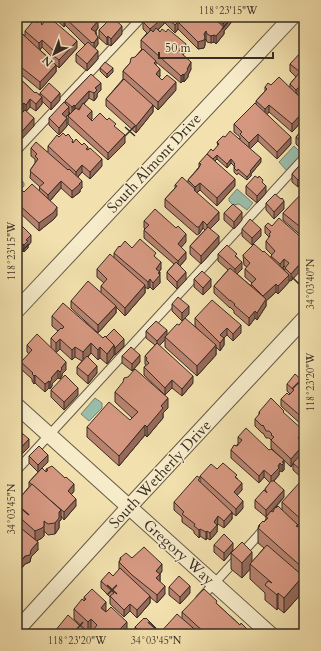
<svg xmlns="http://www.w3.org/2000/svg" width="321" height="651" font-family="Cardo,serif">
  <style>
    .water { fill: #9bbeac; stroke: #738476 }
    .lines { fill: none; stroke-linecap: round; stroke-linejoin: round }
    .service-casing { stroke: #665946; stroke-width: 10 }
    .minor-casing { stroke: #665946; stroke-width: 17 }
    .service { stroke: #f7ecca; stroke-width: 8 }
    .minor { stroke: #f7ecca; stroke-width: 15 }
    .wall { fill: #b7826e; stroke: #382c24; fill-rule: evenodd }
    .shaded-wall { fill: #956a5a; stroke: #382c24 }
    .building { fill: #d59780; stroke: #382c24 }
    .ticks { fill: none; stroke: #382c24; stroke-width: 1.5 }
    .labels { text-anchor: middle; stroke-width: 3; stroke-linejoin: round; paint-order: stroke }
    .street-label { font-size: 15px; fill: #382c24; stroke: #f7ecca }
    .neatline { fill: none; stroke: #382c24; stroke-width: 1.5 }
    .ticks-label { font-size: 10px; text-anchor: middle; fill: #382c24 }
  </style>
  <rect width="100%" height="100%" fill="#f2e1ae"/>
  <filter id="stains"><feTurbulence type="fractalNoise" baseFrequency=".005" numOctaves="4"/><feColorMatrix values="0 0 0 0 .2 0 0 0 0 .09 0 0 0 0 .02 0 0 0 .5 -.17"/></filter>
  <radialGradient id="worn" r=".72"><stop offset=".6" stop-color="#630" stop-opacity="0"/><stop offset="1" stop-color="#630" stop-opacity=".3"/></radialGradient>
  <g class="water">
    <path d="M 294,146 L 303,155 L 287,171 L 279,162 Z"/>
    <path d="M 17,175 L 24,183 L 24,186 L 21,189 L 17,189 Z"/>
    <path d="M 237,189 L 253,203 L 247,210 L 239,204 L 233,205 L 229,201 L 229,198 Z"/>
    <path d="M 95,398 L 102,403 L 102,408 L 89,421 L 81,414 Z"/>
  </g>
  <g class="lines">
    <defs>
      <g id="service">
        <path d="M 17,150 L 142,17"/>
        <path d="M 17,470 L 304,158"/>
        <path d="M 200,599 L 265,528"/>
      </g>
      <g id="minor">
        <path d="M 17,310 L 292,17"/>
        <path d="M 17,406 L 270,634"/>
        <path d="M 17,630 L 129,507 L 304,319"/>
      </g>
    </defs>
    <use href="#service" class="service-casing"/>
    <use href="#minor" class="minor-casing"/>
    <use href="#service" class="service"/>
    <use href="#minor" class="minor"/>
  </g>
  <g class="wall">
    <path d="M 53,17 L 97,17 L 97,20 L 98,28 L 96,31 L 98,44 L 95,48 L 98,59 L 87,71 L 76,62 L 76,54 L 85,45 L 65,25 L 64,27 Z"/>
    <path d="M 131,17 L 137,17 L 134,20 Z"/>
    <path d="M 144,17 L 236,17 L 224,31 L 224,34 L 216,44 L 214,42 L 211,43 L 207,42 L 206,39 L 205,40 L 205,45 L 204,48 L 198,49 L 178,29 L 175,33 L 164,22 L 164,19 L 164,24 L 158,30 L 186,51 L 183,55 L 191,69 L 188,75 L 188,77 L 184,82 L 183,81 L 181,83 L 156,62 L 156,65 L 160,76 L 159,78 L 176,90 L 158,110 L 153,105 L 153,112 L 136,133 L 106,106 L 106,99 L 123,79 L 123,71 L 142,49 L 141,48 L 141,40 L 147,33 L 143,29 L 143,22 L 144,20 Z"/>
    <path d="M 236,17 L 242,17 L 240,20 Z"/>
    <path d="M 37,23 L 42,25 L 77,48 L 59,68 L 56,65 L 56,72 L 40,90 L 17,71 L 17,56 L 18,55 L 17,54 L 17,29 L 25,36 L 25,31 ZM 42,47 L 51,56 L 51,60 L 40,50 Z"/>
    <path d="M 99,30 L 122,34 L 111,46 L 108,44 L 107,45 L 99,38 Z"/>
    <path d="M 304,53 L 304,96 L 301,93 L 298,95 L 304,101 L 304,119 L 292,132 L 269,112 L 267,114 L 291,144 L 277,159 L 258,141 L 250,149 L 261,162 L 251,174 L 251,176 L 247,180 L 238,173 L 237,175 L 234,172 L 234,166 L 231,163 L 227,168 L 217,159 L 215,161 L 235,186 L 217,206 L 200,190 L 197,193 L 219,220 L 210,229 L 219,244 L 201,264 L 190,254 L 190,246 L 205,230 L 203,228 L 199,234 L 197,235 L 165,207 L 165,199 L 175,188 L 175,185 L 188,182 L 188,180 L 199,167 L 199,163 L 213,151 L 218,146 L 217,142 L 225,137 L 240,139 L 240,137 L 234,132 L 234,124 L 256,104 L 256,101 L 265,91 L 265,87 L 271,85 L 290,87 L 290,84 L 296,77 L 290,71 L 290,64 Z"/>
    <path d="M 100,68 L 113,72 L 107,78 L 100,71 Z"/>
    <path d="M 91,74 L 101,90 L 97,94 L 97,97 L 94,101 L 89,98 L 84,104 L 92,119 L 91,120 L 92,121 L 116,128 L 125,143 L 108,160 L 68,124 L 68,116 L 70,113 L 69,112 L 69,114 L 66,117 L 67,126 L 59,135 L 49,125 L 49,118 L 65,104 L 65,101 Z"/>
    <path d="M 17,76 L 35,93 L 40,95 L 40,93 L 60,100 L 51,110 L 42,101 L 42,104 L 36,111 L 30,107 L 26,111 L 34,126 L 24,111 L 18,116 L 17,114 Z"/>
    <path d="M 304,128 L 304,152 L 296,144 L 296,137 Z"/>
    <path d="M 66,136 L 70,138 L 73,142 L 88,147 L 88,150 L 102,166 L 90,179 L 82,172 L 78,177 L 82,188 L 80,190 L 80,192 L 72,198 L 61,188 L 50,201 L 57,215 L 54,219 L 39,231 L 17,210 L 17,191 L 24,192 L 39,191 L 40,187 L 30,178 L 31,169 L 35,163 L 35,159 L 31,156 L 31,148 L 48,152 L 48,146 L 59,137 Z"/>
    <path d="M 299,166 L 298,187 L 292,182 L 292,174 Z"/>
    <path d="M 263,183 L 266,193 L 257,203 L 246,194 L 246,186 Z"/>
    <path d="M 304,193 L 304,238 L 283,220 L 283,213 Z"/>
    <path d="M 266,203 L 284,209 L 274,219 L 266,210 Z"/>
    <path d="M 224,213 L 242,220 L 234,229 L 224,220 Z"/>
    <path d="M 144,221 L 186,242 L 181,247 L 186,259 L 180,266 L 186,280 L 177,289 L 167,279 L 167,272 L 174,264 L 144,238 L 144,230 L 145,229 L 144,228 Z"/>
    <path d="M 17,223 L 31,242 L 28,246 L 28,248 L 24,252 L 23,251 L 17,257 Z"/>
    <path d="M 265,226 L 272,226 L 303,239 L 291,281 L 289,280 L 289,282 L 278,294 L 276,292 L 266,301 L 266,306 L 257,320 L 255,318 L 249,326 L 234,313 L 234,311 L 230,307 L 230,308 L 214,293 L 214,286 L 228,270 L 218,261 L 218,254 L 237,257 L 242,269 L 237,274 L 251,286 L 251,284 L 252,283 L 245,277 L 245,269 L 247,267 L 244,265 L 243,255 L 263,252 L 271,258 L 271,256 L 272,255 L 266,249 L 266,241 L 269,238 L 269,237 L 265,233 ZM 284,266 L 285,267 L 285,270 L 283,268 Z"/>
    <path d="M 242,229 L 261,236 L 252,245 L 242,236 Z"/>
    <path d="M 120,247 L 132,248 L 156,258 L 161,269 L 159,272 L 160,283 L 153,290 L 150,287 L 148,289 L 145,287 L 145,293 L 125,316 L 116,307 L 116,313 L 98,333 L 71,308 L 71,301 L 101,292 L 101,286 L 104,283 L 97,277 L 97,269 L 114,258 L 114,253 Z"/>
    <path d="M 194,279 L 211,287 L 203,295 L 194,287 Z"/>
    <path d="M 172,304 L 189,314 L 182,321 L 172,311 Z"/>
    <path d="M 52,316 L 103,338 L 124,346 L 115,355 L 114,355 L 107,364 L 100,358 L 98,360 L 91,353 L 88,357 L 97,373 L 88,384 L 77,374 L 77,367 L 82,361 L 75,357 L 72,360 L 60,349 L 56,353 L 66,370 L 62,374 L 62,376 L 60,379 L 58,378 L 52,384 L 52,386 L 50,389 L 49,388 L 45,392 L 35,383 L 34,384 L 32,381 L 32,379 L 21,369 L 21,362 L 29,354 L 27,352 L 27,345 L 51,348 L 51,338 L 58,331 L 52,326 Z"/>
    <path d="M 195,318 L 241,333 L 233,341 L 227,335 L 224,338 L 224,345 L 220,351 L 216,347 L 216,355 L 197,376 L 165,347 L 165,340 L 159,346 L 193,383 L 182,396 L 172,388 L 165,395 L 144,375 L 144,367 L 146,366 L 145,364 L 145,356 L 155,345 L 146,338 L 146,331 L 167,335 L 179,325 L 200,331 L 195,326 Z"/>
    <path d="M 122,356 L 140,362 L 132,371 L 122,363 Z"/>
    <path d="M 304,364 L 304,379 L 300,375 L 300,368 Z"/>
    <path d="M 304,382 L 304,427 L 281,406 L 281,399 L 290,394 L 287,391 L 287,384 Z"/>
    <path d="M 51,390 L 78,395 L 64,410 L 51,397 Z"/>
    <path d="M 115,392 L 168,408 L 163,413 L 163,418 L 147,437 L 145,435 L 119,466 L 87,437 L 87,427 L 130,420 L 132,418 L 115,402 Z"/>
    <path d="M 259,412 L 284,414 L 304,438 L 301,441 L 304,443 L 304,477 L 303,479 L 293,470 L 293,464 L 291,467 L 271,448 L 271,440 L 269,438 L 266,438 L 263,433 L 262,433 L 255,426 L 255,419 L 259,415 Z"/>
    <path d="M 238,437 L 269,450 L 284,460 L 284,470 L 282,472 L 280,471 L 279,472 L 279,475 L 274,481 L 284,497 L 276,507 L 282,510 L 282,502 L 304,483 L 304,584 L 303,583 L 303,592 L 284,613 L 278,608 L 277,610 L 265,600 L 265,593 L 250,579 L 250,569 L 242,578 L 231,569 L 231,553 L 252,562 L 264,548 L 258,543 L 258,528 L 259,525 L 264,522 L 266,519 L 266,517 L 255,508 L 255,500 L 265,491 L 265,489 L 270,483 L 264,477 L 259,483 L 231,458 L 231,450 L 238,444 Z"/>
    <path d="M 29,456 L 48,462 L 42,468 L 46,472 L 46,469 L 74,491 L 71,495 L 76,506 L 64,520 L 61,516 L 61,520 L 59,521 L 59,528 L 55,534 L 48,535 L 44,531 L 44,536 L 42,538 L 36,541 L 38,550 L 31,557 L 30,562 L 25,564 L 20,570 L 17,567 L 17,501 L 29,487 L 29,482 L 38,472 L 29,463 Z"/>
    <path d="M 217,469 L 237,478 L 242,490 L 237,495 L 243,508 L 236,516 L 232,513 L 232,519 L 224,528 L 218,524 L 217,525 L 217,532 L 210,540 L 207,538 L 206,540 L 200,536 L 199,538 L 194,533 L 194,531 L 182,522 L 182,517 L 174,510 L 174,502 L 200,482 L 200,476 Z"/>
    <path d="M 214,545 L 233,550 L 224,561 L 214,552 Z"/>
    <path d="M 120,558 L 132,558 L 162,571 L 160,574 L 160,582 L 165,594 L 157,603 L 150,597 L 150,603 L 137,618 L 130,611 L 124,617 L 110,604 L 110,597 L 101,588 L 101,581 L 113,576 L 119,570 L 119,562 L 120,560 Z"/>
    <path d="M 169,587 L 190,593 L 180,604 L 169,595 Z"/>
    <path d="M 84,597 L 106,612 L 127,632 L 125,634 L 93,634 L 93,630 L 91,629 L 88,632 L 74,619 L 74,609 L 84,601 Z"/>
    <path d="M 217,604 L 240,625 L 252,634 L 159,634 L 182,619 L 182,612 Z"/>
    <path d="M 135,627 L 156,634 L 135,634 Z"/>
  </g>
  <g class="shaded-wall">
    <path d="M 161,17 L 164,17 L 164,24 L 150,37 L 150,29 Z"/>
    <path d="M 230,17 L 236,17 L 224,31 L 224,34 L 216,44 L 216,36 L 223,28 L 223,24 Z"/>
    <path d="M 65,18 L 65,25 L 64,27 L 64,19 Z"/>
    <path d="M 98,21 L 98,28 L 91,36 L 91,29 Z"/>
    <path d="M 178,22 L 178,29 L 175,33 L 175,25 Z"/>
    <path d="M 122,26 L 122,34 L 111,46 L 111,39 Z"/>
    <path d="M 206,31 L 206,39 L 205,40 L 205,45 L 204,48 L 198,49 L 198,42 Z"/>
    <path d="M 214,35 L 214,42 L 211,43 L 211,36 Z"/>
    <path d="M 108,36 L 108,44 L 107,45 L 107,38 Z"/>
    <path d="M 98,37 L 98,44 L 94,50 L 94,43 Z"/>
    <path d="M 42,40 L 42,47 L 39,51 L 39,43 Z"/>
    <path d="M 77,41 L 77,48 L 59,68 L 59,60 Z"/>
    <path d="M 186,44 L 186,51 L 179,59 L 179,51 Z"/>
    <path d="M 98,51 L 98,59 L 87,71 L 87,64 Z"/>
    <path d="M 191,62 L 191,69 L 188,75 L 188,77 L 184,82 L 184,75 Z"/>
    <path d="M 56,65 L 56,72 L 40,90 L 40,82 Z"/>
    <path d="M 113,68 L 113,72 L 107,78 L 107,74 Z"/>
    <path d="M 160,69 L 160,76 L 156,82 L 156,74 Z"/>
    <path d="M 183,74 L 183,81 L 181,83 L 181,76 Z"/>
    <path d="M 176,82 L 176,90 L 158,110 L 158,102 Z"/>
    <path d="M 101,83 L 101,90 L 97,94 L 97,97 L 94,101 L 94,93 L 95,88 Z"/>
    <path d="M 301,85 L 301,93 L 296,98 L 296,90 Z"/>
    <path d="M 89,91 L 89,98 L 75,113 L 75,106 Z"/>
    <path d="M 60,93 L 60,100 L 51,110 L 51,103 Z"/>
    <path d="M 42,97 L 42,104 L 36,111 L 36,104 Z"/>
    <path d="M 30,99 L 30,107 L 26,112 L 26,105 Z"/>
    <path d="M 24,103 L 24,111 L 18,116 L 18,108 Z"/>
    <path d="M 74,105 L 74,112 L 72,114 L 72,107 Z"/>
    <path d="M 153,105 L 153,112 L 136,133 L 136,126 Z"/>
    <path d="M 269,105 L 269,112 L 265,117 L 265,109 Z"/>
    <path d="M 69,107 L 69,114 L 62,121 L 62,114 Z"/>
    <path d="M 92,111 L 92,119 L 87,124 L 87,116 Z"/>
    <path d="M 304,111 L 304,119 L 292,132 L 292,124 Z"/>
    <path d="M 34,118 L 34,126 L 17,144 L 17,137 Z"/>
    <path d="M 67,118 L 67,126 L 59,135 L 59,128 Z"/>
    <path d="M 258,134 L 258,141 L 249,150 L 249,143 Z"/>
    <path d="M 125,135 L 125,143 L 108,160 L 108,153 Z"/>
    <path d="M 291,137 L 291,144 L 277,159 L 277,152 Z"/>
    <path d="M 217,155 L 217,159 L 213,163 L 213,159 Z"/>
    <path d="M 261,158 L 261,162 L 251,174 L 251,176 L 247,180 L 247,177 L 250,171 Z"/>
    <path d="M 102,159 L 102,166 L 90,179 L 90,172 Z"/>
    <path d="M 231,159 L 231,163 L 227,168 L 227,164 Z"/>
    <path d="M 82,165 L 82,172 L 76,179 L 76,172 Z"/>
    <path d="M 304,173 L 304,180 L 298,187 L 298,180 Z"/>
    <path d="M 235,179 L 235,186 L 217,206 L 217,198 Z"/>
    <path d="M 61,181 L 61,188 L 48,203 L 48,195 Z"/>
    <path d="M 82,181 L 82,188 L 80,190 L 80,192 L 72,198 L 72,191 Z"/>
    <path d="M 200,183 L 200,190 L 195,194 L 195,187 Z"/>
    <path d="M 266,186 L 266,193 L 257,203 L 257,196 Z"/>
    <path d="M 284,201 L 284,209 L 274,219 L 274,212 Z"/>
    <path d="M 57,207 L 57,215 L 54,219 L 39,231 L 39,223 Z"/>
    <path d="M 219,212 L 219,220 L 207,232 L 207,225 Z"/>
    <path d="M 242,212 L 242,220 L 234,229 L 234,222 Z"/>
    <path d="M 203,221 L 203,228 L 199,234 L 199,227 Z"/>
    <path d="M 261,229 L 261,236 L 252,245 L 252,238 Z"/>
    <path d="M 186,234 L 186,242 L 178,251 L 178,244 Z"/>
    <path d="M 31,235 L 31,242 L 28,246 L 28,248 L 24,252 L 24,245 L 26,240 Z"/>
    <path d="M 219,236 L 219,244 L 201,264 L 201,256 Z"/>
    <path d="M 23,244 L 23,251 L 17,257 L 17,250 Z"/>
    <path d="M 186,252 L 186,259 L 178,268 L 178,261 Z"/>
    <path d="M 284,259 L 284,266 L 280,271 L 280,264 Z"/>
    <path d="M 304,259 L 304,267 L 291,281 L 291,274 Z"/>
    <path d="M 161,262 L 161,269 L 156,276 L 156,269 Z"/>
    <path d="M 242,262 L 242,269 L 235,276 L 235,269 Z"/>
    <path d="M 160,272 L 160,283 L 153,290 L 153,283 Z"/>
    <path d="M 186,272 L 186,280 L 177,289 L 177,282 Z"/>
    <path d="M 289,275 L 289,282 L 278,294 L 278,286 Z"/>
    <path d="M 150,279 L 150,287 L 148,289 L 148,282 Z"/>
    <path d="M 211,279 L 211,287 L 203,295 L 203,288 Z"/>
    <path d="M 276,284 L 276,292 L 266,301 L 266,306 L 257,320 L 257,313 L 263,303 L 263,296 Z"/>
    <path d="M 145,285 L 145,293 L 125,316 L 125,308 Z"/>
    <path d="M 116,306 L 116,313 L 98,333 L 98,325 Z"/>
    <path d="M 189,306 L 189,314 L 182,321 L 182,313 Z"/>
    <path d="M 255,311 L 255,318 L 249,326 L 249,318 Z"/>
    <path d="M 241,325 L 241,333 L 233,341 L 233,334 Z"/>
    <path d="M 227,328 L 227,335 L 220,342 L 220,335 Z"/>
    <path d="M 167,330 L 167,338 L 165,337 L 165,340 L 157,348 L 157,341 Z"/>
    <path d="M 224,338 L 224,345 L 220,351 L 220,343 Z"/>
    <path d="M 60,339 L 60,349 L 56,353 L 56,343 Z"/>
    <path d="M 124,339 L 124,346 L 115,355 L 115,348 Z"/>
    <path d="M 91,343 L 91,353 L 83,362 L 83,352 Z"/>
    <path d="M 114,345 L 114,355 L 107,364 L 107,354 Z"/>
    <path d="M 216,345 L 216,355 L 197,376 L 197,366 Z"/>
    <path d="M 75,347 L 75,357 L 72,360 L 72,350 Z"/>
    <path d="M 100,347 L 100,358 L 98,360 L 98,350 Z"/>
    <path d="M 140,355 L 140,362 L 132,371 L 132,364 Z"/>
    <path d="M 66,362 L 66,370 L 62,374 L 62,376 L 60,379 L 60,372 L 61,368 Z"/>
    <path d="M 97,366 L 97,373 L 88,384 L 88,376 Z"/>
    <path d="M 58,370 L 58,378 L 52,384 L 52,386 L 50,389 L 50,382 L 51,378 Z"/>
    <path d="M 35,375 L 35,383 L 34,384 L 34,376 Z"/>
    <path d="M 193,376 L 193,383 L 182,396 L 182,389 Z"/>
    <path d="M 172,380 L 172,388 L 165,395 L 165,388 Z"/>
    <path d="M 49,381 L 49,388 L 45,392 L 45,384 Z"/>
    <path d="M 78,388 L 78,395 L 64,410 L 64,402 Z"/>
    <path d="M 168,398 L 168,408 L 163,413 L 163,418 L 147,437 L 147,427 L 161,406 Z"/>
    <path d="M 145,425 L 145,435 L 119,466 L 119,456 Z"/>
    <path d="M 304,431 L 304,438 L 298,445 L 298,438 Z"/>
    <path d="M 29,439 L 29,447 L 17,459 L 17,452 Z"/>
    <path d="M 304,444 L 304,452 L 293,463 L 293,464 L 291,467 L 291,459 Z"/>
    <path d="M 48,455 L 48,462 L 38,472 L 38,465 Z"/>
    <path d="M 284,460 L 284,470 L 282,472 L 282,462 Z"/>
    <path d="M 280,463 L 280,471 L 279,472 L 279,475 L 271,484 L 271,476 Z"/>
    <path d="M 264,470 L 264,477 L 259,483 L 259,476 Z"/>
    <path d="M 304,470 L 304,477 L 303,479 L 303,472 Z"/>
    <path d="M 242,483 L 242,490 L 234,499 L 234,492 Z"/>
    <path d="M 74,484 L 74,491 L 68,499 L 68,491 Z"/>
    <path d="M 284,490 L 284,497 L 266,517 L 266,510 Z"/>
    <path d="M 76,499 L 76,506 L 64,520 L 64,512 Z"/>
    <path d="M 243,501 L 243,508 L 236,516 L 236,509 Z"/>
    <path d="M 61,510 L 61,520 L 59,521 L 59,528 L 55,534 L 55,523 L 59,512 Z"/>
    <path d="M 232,512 L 232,519 L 224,528 L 224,521 Z"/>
    <path d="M 218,516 L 217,532 L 210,540 L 210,533 L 214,522 Z"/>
    <path d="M 44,521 L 44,536 L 42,538 L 35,542 L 35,531 Z"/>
    <path d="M 200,529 L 200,536 L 199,538 L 199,530 Z"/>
    <path d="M 207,531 L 207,538 L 206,540 L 206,532 Z"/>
    <path d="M 38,542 L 38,550 L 31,557 L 30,562 L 25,564 L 20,570 L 20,562 Z"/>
    <path d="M 233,543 L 233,550 L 224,561 L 224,553 Z"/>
    <path d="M 252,552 L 252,566 L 250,564 L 250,569 L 242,578 L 242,563 Z"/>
    <path d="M 162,564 L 162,571 L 160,574 L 160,581 L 156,586 L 156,571 Z"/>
    <path d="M 303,576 L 303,592 L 284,613 L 284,598 Z"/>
    <path d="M 165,586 L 165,594 L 157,603 L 157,595 Z"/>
    <path d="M 190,586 L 190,593 L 180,604 L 180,597 Z"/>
    <path d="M 278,593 L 278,608 L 277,610 L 277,595 Z"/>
    <path d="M 150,596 L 150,603 L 137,618 L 137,610 Z"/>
    <path d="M 106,602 L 106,612 L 101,608 Z"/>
    <path d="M 130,604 L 130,611 L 124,617 L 124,610 Z"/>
    <path d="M 91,619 L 91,629 L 88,632 L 88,622 Z"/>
    <path d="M 127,622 L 127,632 L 125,634 L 115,634 Z"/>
    <path d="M 156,628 L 156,634 L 150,634 Z"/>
  </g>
  <g class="building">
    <path d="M 49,17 L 77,41 L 59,60 L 51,54 L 54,51 L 42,40 L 39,43 L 25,31 L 34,20 L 37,23 L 37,21 L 41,22 L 42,25 L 46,18 Z"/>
    <path d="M 61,17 L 94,17 L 98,21 L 91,29 L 96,32 L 95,33 L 98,37 L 94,43 L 93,42 L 92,43 L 65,18 L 64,19 Z"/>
    <path d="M 112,17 L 122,26 L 111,39 L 108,36 L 107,38 L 99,30 Z"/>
    <path d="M 144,17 L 164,17 L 150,29 L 143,22 L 146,19 Z"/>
    <path d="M 166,17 L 212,17 L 224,27 L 216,36 L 214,35 L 211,36 L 207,34 L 206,31 L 204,34 L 205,38 L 204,40 L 198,42 L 178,22 L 175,25 Z"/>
    <path d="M 214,17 L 230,17 L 223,24 Z"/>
    <path d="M 156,28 L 160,32 L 162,29 L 166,32 L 168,29 L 186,44 L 179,51 L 191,62 L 187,69 L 188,70 L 184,75 L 183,74 L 181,76 L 141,40 L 151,30 L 153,32 Z"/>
    <path d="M 17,29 L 56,65 L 40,82 L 17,64 L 17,56 L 20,53 L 18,52 L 20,49 L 17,46 Z"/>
    <path d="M 88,42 L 98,51 L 87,64 L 76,54 Z"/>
    <path d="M 143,49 L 156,61 L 154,63 L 160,69 L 156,74 L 162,80 L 167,75 L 176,82 L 158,102 L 123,71 L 130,63 L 131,58 L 135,57 Z"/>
    <path d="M 302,51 L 304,53 L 304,88 L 301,85 L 296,90 L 290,84 L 300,72 L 290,64 Z"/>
    <path d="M 105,62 L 113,68 L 107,74 L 100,68 Z"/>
    <path d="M 91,74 L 101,83 L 95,88 L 97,90 L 94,93 L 89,91 L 75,106 L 74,105 L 72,107 L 65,101 Z"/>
    <path d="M 17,76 L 35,93 L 36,92 L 42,97 L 36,104 L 30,99 L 26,105 L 24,103 L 18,108 L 17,107 Z"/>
    <path d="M 279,77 L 304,101 L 304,111 L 292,124 L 269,105 L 265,109 L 256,101 L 267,89 L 265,87 L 268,83 L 271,85 Z"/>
    <path d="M 124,79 L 153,105 L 136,126 L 106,99 Z"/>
    <path d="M 49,83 L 60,93 L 51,103 L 40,93 Z"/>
    <path d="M 64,102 L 69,107 L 62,114 L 67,118 L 59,128 L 49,118 Z"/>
    <path d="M 83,103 L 92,111 L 87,116 L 92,121 L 100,113 L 107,120 L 109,118 L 116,124 L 114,126 L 125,135 L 108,153 L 68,116 L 76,108 L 79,110 Z"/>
    <path d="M 255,103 L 291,137 L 277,152 L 258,134 L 249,143 L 240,134 L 242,132 L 234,124 Z"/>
    <path d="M 25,110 L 34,118 L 17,137 L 17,118 Z"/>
    <path d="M 304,128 L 304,144 L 296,137 Z"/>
    <path d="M 230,131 L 261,158 L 250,171 L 251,172 L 247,177 L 238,169 L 237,171 L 234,168 L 235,167 L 234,165 L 235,164 L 231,159 L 227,164 L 217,155 L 213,159 L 207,154 L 211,149 L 213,151 L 219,144 L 217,142 L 223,136 L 225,137 Z"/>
    <path d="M 63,133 L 66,136 L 68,134 L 70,136 L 70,137 L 73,140 L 72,142 L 73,143 L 76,139 L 82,145 L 84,143 L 88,147 L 86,149 L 88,150 L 90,148 L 102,159 L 90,172 L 82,165 L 76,172 L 48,146 L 57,135 L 59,137 Z"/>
    <path d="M 36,142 L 68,170 L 69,169 L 82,181 L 79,184 L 80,184 L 72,191 L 61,181 L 48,195 L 39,187 L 44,183 L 30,171 L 31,169 L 38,159 L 35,156 L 37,154 L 31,148 Z"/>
    <path d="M 207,154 L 235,179 L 217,198 L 200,183 L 195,187 L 188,180 L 198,169 L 201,164 L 199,163 Z"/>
    <path d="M 299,166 L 304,171 L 304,173 L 298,180 L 292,174 Z"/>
    <path d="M 255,176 L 258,178 L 259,176 L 263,180 L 262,182 L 266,186 L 257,196 L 246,186 Z"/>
    <path d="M 182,177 L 195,189 L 194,190 L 219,212 L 207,225 L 203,221 L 199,227 L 197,227 L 165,199 L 177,186 L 175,185 Z"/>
    <path d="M 32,184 L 57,207 L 54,212 L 39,223 L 17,203 L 17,191 L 20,188 L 24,192 Z"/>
    <path d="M 303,192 L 304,193 L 304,230 L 283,213 Z"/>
    <path d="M 275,194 L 281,199 L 282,198 L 284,201 L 274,212 L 266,203 Z"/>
    <path d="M 233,204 L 242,212 L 234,222 L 224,213 Z"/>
    <path d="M 155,209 L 176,228 L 178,226 L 186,234 L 178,244 L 186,252 L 178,261 L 144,230 L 149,225 L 144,221 Z"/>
    <path d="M 279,218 L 303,239 L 302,240 L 304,241 L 304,259 L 291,274 L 285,268 L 289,263 L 284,259 L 280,264 L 271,256 L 275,251 L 266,241 L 270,236 L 269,234 L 271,232 L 265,226 L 268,223 L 272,226 Z"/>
    <path d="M 250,219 L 261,229 L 252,238 L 242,229 Z"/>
    <path d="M 18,222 L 31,235 L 26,240 L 28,241 L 24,245 L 23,244 L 17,250 L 17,223 Z"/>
    <path d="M 208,227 L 219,236 L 201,256 L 190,246 Z"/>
    <path d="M 140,239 L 156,253 L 154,256 L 161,262 L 156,269 L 160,272 L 158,273 L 160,275 L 153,283 L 150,279 L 148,282 L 114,253 L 119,246 L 120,247 L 125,241 L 132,248 Z"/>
    <path d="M 254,244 L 263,252 L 264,251 L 289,275 L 278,286 L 276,284 L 263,296 L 251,284 L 256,279 L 245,269 L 250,263 L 244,257 L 243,255 Z"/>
    <path d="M 227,245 L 237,254 L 235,256 L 242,262 L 235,269 L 218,254 Z"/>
    <path d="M 110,254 L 145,285 L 125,308 L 101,286 L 107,279 L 97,269 Z"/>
    <path d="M 176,262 L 186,272 L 177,282 L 167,272 Z"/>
    <path d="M 230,268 L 266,299 L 257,313 L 255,311 L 249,318 L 234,305 L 235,304 L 230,300 L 230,301 L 214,286 Z"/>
    <path d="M 202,271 L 211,279 L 203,288 L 194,279 Z"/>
    <path d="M 88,281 L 116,306 L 98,325 L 71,301 Z"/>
    <path d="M 178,297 L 189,306 L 182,313 L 172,304 Z"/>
    <path d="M 212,300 L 241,325 L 233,334 L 227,328 L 220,335 L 224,338 L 220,343 L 195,318 Z"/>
    <path d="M 63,303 L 103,338 L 105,336 L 114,345 L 107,354 L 100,347 L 98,350 L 91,343 L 83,352 L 75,347 L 72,350 L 60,339 L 56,343 L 51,338 L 61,328 L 62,329 L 64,327 L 52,316 Z"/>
    <path d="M 185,318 L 216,345 L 197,366 L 165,337 L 177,324 L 179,325 Z"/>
    <path d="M 156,321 L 167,330 L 157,341 L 146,331 Z"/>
    <path d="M 114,329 L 124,339 L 115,348 L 114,345 L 106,337 Z"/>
    <path d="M 37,334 L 66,362 L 61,368 L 62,369 L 60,372 L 58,370 L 51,378 L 52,379 L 50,382 L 49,381 L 45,384 L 35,375 L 34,376 L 32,374 L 33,373 L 21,362 L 32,350 L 27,345 Z"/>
    <path d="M 157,343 L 193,376 L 182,389 L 172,380 L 165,388 L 144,367 L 149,363 L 146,360 L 147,358 L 145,356 Z"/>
    <path d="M 131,347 L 140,355 L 132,364 L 122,356 Z"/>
    <path d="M 87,356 L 97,366 L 88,376 L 77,367 Z"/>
    <path d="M 304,364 L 304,372 L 300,368 Z"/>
    <path d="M 135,369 L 168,398 L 161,406 L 163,408 L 147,427 L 145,425 L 119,456 L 87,427 L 109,402 L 130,420 L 138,412 L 115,392 L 123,382 L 124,378 L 128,377 Z"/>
    <path d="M 295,374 L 304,382 L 304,419 L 281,399 L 287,393 L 289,395 L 294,390 L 287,384 Z"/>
    <path d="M 65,375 L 78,388 L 64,402 L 51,390 Z"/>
    <path d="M 271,398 L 284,411 L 283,412 L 304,431 L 298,438 L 304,443 L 304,444 L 291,459 L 271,440 L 274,437 L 271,435 L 272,434 L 269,431 L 266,431 L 263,425 L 262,426 L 255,419 L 260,413 L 259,412 Z"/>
    <path d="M 246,428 L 269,450 L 271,449 L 284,460 L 282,462 L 284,463 L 282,465 L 280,463 L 278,466 L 279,468 L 271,476 L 264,470 L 259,476 L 231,450 L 234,445 L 237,446 L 242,440 L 238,437 Z"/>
    <path d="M 17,429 L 29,439 L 17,452 Z"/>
    <path d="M 39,446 L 48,455 L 38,465 L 29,456 Z"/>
    <path d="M 304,451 L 304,470 L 303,472 L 293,463 Z"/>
    <path d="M 223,463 L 237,475 L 235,477 L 242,483 L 234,492 L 243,501 L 236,509 L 200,476 L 211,464 L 217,469 Z"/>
    <path d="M 52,466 L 65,478 L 66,477 L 74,484 L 68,491 L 76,499 L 64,512 L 29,482 L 42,468 L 46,472 L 48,470 L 46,469 Z"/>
    <path d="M 197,476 L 200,478 L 198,480 L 232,512 L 224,521 L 218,516 L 214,522 L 217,525 L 210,533 L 207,531 L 206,532 L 200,529 L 199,530 L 194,526 L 195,524 L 182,514 L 184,512 L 174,502 Z"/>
    <path d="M 271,481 L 274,481 L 284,490 L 266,510 L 255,500 L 264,490 L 267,493 L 265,489 Z"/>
    <path d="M 301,481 L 304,483 L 304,522 L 282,502 Z"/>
    <path d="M 32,484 L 61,510 L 59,512 L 59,518 L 55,523 L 48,524 L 44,521 L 44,526 L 42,528 L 35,531 L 17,515 L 17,501 Z"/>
    <path d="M 278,506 L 298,525 L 296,526 L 298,527 L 299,526 L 302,531 L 303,530 L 304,531 L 304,569 L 258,528 L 260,526 L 259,525 L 263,521 L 264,522 L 268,518 L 266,517 L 271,511 L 273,512 L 275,507 L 276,508 Z"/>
    <path d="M 17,525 L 38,542 L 31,550 L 30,555 L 25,556 L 20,562 L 17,560 Z"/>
    <path d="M 224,534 L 233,543 L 224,553 L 214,545 Z"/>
    <path d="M 242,542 L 252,552 L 242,563 L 231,553 Z"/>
    <path d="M 267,545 L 303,576 L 284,598 L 278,593 L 277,595 L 265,585 L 268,581 L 272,583 L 250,564 Z"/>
    <path d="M 144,547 L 162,564 L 156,571 L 160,574 L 156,578 L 165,586 L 157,595 L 132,575 L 119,562 L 121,559 L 120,558 L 126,553 L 132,558 Z"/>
    <path d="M 120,568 L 150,596 L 137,610 L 130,604 L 124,610 L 110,596 L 114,593 L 101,581 L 109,572 L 113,576 Z"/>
    <path d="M 179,576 L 190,586 L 180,597 L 169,587 Z"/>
    <path d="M 92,589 L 106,602 L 101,608 L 106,612 L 111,607 L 127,622 L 115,634 L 97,634 L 93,630 L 97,625 L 91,619 L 88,622 L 74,609 L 82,599 L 84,601 L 86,599 L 84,597 Z"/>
    <path d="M 204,589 L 217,601 L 216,603 L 240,625 L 241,623 L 252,634 L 206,634 L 182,612 Z"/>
    <path d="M 177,614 L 200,634 L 159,634 Z"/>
    <path d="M 68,615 L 89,634 L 50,634 L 54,630 L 55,631 Z"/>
    <path d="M 144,618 L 145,619 L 146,618 L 156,628 L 150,634 L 143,634 L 135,627 Z"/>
  </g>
  <path class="ticks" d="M 222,29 L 228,22M 125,127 L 135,136M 125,136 L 135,126M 22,251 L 29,244M 292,277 L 299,284M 292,389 L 299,382M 22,509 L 29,515M 107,585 L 117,594M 107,595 L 117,585M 148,622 L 156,629M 77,629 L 83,622"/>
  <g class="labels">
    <g class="street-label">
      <text transform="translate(154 163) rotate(-47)" y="5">South Almont Drive</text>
      <text transform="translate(160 474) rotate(-47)" y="5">South Wetherly Drive</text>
      <text transform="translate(179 552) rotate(42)" y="5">Gregory Way</text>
    </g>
  </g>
  <rect width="321" height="651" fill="none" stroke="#f2e1ae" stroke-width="44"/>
  <g transform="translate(54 54) rotate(222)" stroke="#f7ecca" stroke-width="3" paint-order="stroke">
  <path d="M0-3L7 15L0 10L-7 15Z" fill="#382c24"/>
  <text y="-6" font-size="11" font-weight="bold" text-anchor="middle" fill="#382c24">N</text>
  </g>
  <path d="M159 52v6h114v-6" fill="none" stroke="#382c24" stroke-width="2"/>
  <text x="165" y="52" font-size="12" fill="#382c24" stroke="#f7ecca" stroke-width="3" paint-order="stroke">50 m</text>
  <rect x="22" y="22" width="277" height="607" class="neatline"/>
  <g class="ticks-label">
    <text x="228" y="14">118°23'15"W</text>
    <text transform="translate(11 251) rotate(-90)" y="4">118°23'15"W</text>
    <text transform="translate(310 284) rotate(-90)" y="4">34°03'40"N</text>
    <text transform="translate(310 382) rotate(-90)" y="4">118°23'20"W</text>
    <text transform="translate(11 509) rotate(-90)" y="4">34°03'45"N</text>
    <text x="77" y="644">118°23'20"W</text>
    <text x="156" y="644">34°03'45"N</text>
  </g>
  <rect width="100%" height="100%" filter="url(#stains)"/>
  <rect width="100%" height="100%" fill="url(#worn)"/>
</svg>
